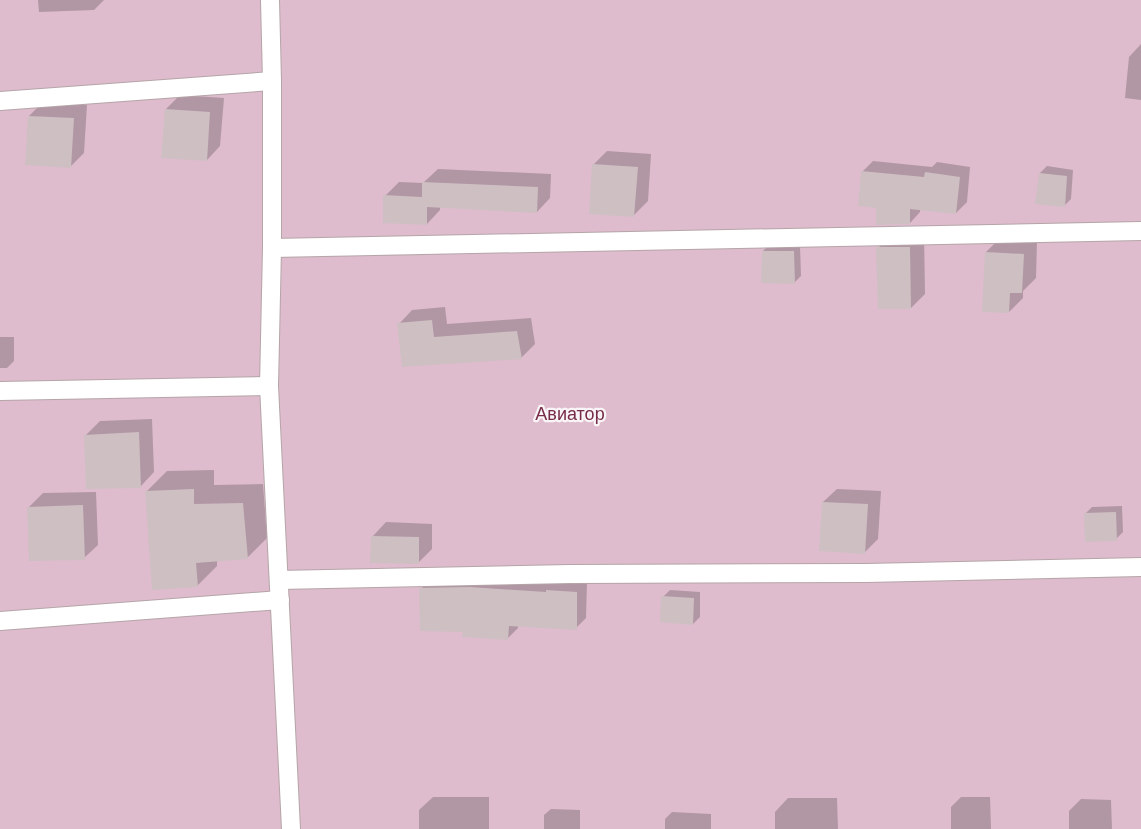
<svg xmlns="http://www.w3.org/2000/svg" width="1141" height="829" font-family="'Work Sans',sans-serif">
  <style>
    .green { fill: #debccd }
    .shadow { fill: #0003 }
    .building { fill: #cebfc2 }
    .lines { fill: none; stroke-linecap: round; stroke-linejoin: round }
    .street-casing { stroke: #b5a5a7; stroke-width: 20 }
    .street { stroke: #fff; stroke-width: 18 }
    .labels { text-anchor: middle; stroke-width: 4.5; stroke-linejoin: round; paint-order: stroke }
    .park-label { font-size: 18px; fill: #762c48; stroke: #f9f4f5 }
  </style>
  <rect width="100%" height="100%" fill="#ede3e5"/>
  <rect class="green" x="0" y="0" width="1141" height="829"/>
  <g class="shadow">
    <path d="M 38,0 L 104,0 L 94,10 L 39,12 Z"/>
    <path d="M 1141,44 L 1141,100 L 1125,98 L 1129,57 Z"/>
    <path d="M 180,95 L 224,98 L 220,146 L 207,160 L 166,109 Z"/>
    <path d="M 43,102 L 87,105 L 84,153 L 70,167 L 29,116 Z"/>
    <path d="M 607,151 L 651,154 L 648,201 L 634,215 L 593,165 Z"/>
    <path d="M 873,161 L 932,167 L 937,162 L 970,167 L 967,202 L 956,213 L 920,209 L 920,212 L 910,223 L 877,207 L 862,172 Z"/>
    <path d="M 1047,166 L 1073,170 L 1071,199 L 1064,206 L 1040,173 Z"/>
    <path d="M 438,169 L 551,174 L 550,198 L 537,212 L 440,206 L 440,210 L 427,224 L 385,196 L 399,182 L 423,183 Z"/>
    <path d="M 892,234 L 924,234 L 925,294 L 911,308 L 878,248 Z"/>
    <path d="M 1000,238 L 1037,241 L 1036,278 L 1023,291 L 1023,298 L 1009,312 L 986,252 Z"/>
    <path d="M 770,244 L 800,245 L 801,276 L 794,283 L 763,251 Z"/>
    <path d="M 445,307 L 447,324 L 531,318 L 535,344 L 521,358 L 404,366 L 399,324 L 412,310 Z"/>
    <path d="M 0,337 L 14,337 L 14,361 L 7,368 L 0,368 Z"/>
    <path d="M 152,419 L 154,472 L 141,486 L 86,435 L 100,421 Z"/>
    <path d="M 214,470 L 214,485 L 263,484 L 267,538 L 247,558 L 217,560 L 217,566 L 197,586 L 147,491 L 167,471 Z"/>
    <path d="M 837,489 L 881,491 L 878,539 L 864,553 L 823,502 Z"/>
    <path d="M 96,492 L 98,545 L 84,558 L 29,507 L 43,493 Z"/>
    <path d="M 1122,506 L 1123,532 L 1116,539 L 1086,513 L 1092,507 Z"/>
    <path d="M 386,522 L 432,524 L 432,549 L 418,563 L 373,536 Z"/>
    <path d="M 431,579 L 587,582 L 586,618 L 576,628 L 518,625 L 518,628 L 508,638 L 464,631 L 421,589 Z"/>
    <path d="M 670,590 L 700,592 L 700,617 L 693,624 L 663,597 Z"/>
    <path d="M 433,797 L 489,797 L 489,829 L 419,829 L 419,810 Z"/>
    <path d="M 961,797 L 990,797 L 991,829 L 951,829 L 951,807 Z"/>
    <path d="M 788,798 L 837,798 L 838,829 L 775,829 L 775,812 Z"/>
    <path d="M 1081,799 L 1111,800 L 1112,829 L 1069,829 L 1069,811 Z"/>
    <path d="M 551,809 L 580,810 L 580,829 L 544,829 L 544,815 Z"/>
    <path d="M 672,812 L 711,814 L 711,829 L 665,829 L 665,819 Z"/>
  </g>
  <g class="building">
    <path d="M 165,109 L 210,112 L 207,161 L 161,158 Z"/>
    <path d="M 28,116 L 74,118 L 71,168 L 25,165 Z"/>
    <path d="M 592,164 L 638,167 L 634,217 L 589,214 Z"/>
    <path d="M 861,171 L 924,177 L 925,172 L 960,177 L 956,214 L 910,209 L 910,224 L 876,225 L 876,208 L 858,206 Z"/>
    <path d="M 1039,173 L 1067,176 L 1065,207 L 1035,204 Z"/>
    <path d="M 422,182 L 538,187 L 537,213 L 427,207 L 427,225 L 383,223 L 383,195 L 422,197 Z"/>
    <path d="M 876,247 L 910,247 L 911,309 L 878,309 Z"/>
    <path d="M 762,251 L 794,251 L 795,284 L 761,283 Z"/>
    <path d="M 985,252 L 1024,254 L 1022,293 L 1010,293 L 1009,313 L 982,312 Z"/>
    <path d="M 432,320 L 434,337 L 517,331 L 522,359 L 402,367 L 397,323 Z"/>
    <path d="M 139,432 L 141,488 L 86,489 L 84,435 Z"/>
    <path d="M 194,489 L 194,504 L 243,503 L 248,559 L 196,563 L 198,587 L 152,590 L 145,491 Z"/>
    <path d="M 822,502 L 868,504 L 865,554 L 819,551 Z"/>
    <path d="M 83,505 L 85,560 L 29,561 L 27,507 Z"/>
    <path d="M 1116,512 L 1117,541 L 1085,542 L 1084,513 Z"/>
    <path d="M 371,536 L 419,537 L 419,564 L 370,563 Z"/>
    <path d="M 470,587 L 546,592 L 546,590 L 577,592 L 577,630 L 509,626 L 508,640 L 462,637 L 463,632 L 420,631 L 419,588 Z"/>
    <path d="M 661,596 L 694,598 L 693,625 L 660,622 Z"/>
  </g>
  <g class="lines">
    <defs>
      <g id="street">
        <path d="M 270,0 L 272,81 L 272,248 L 269,386 L 291,829"/>
        <path d="M 0,101 L 272,81"/>
        <path d="M 272,248 L 1141,231"/>
        <path d="M 0,391 L 269,386"/>
        <path d="M 279,580 L 570,574 L 866,573 L 1141,567"/>
        <path d="M 0,621 L 280,600"/>
      </g>
    </defs>
    <use href="#street" class="street-casing"/>
    <use href="#street" class="street"/>
  </g>
  <g class="labels">
    <g class="park-label">
      <text x="570" y="420">Авиатор</text>
    </g>
  </g>
</svg>
